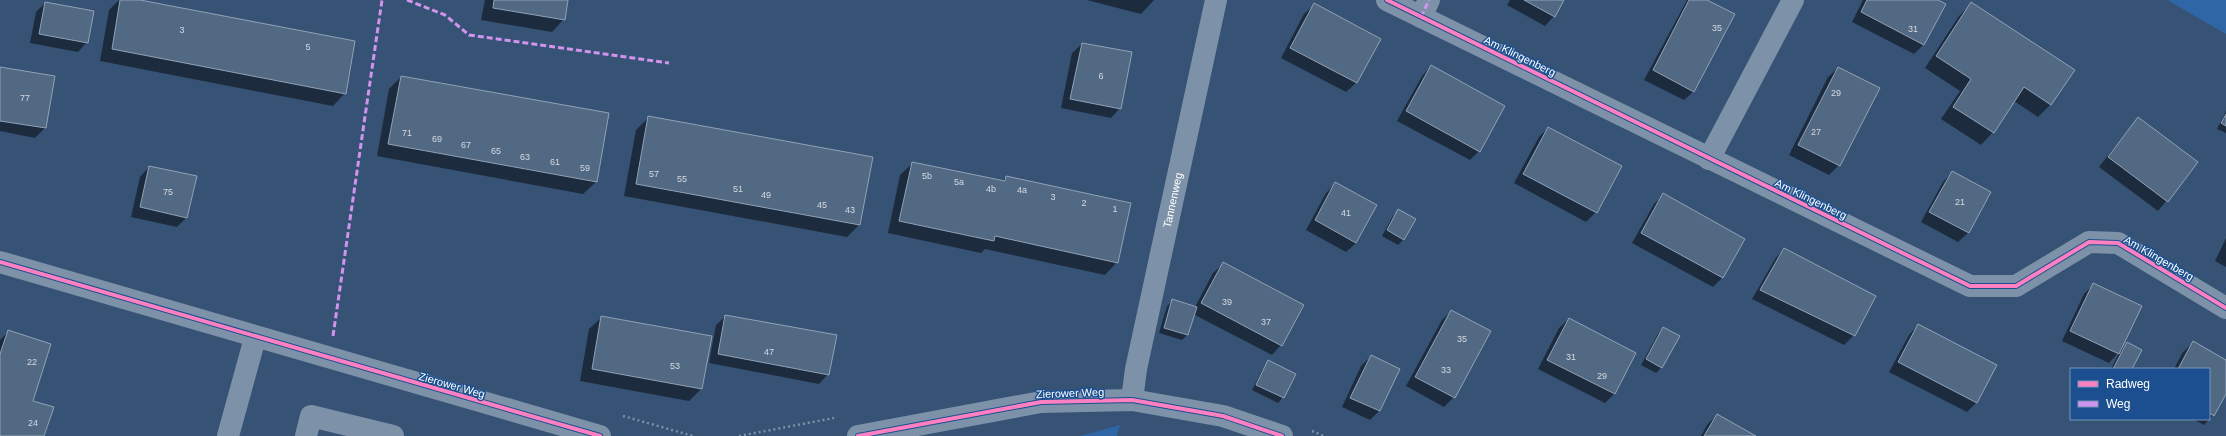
<svg xmlns="http://www.w3.org/2000/svg" width="2226" height="436" font-family="Helvetica,sans-serif">
  <style>
    .green { fill: #2f66a5 }
    .shadow { fill: #0007 }
    .building { fill: #526984; stroke: #92a2b6 }
    .lines { fill: none; stroke-linecap: round; stroke-linejoin: round }
    .path { stroke: #7d92a8; stroke-width: 2.5; stroke-dasharray: 2 3; stroke-linecap: butt }
    .minor { stroke: #7d92a8; stroke-width: 22 }
    .quiet { stroke: #d193ec; stroke-width: 3; stroke-dasharray: 6 3; stroke-linecap: butt }
    .cycleway-casing { stroke: #1b4f8f; stroke-width: 6 }
    .cycleway { stroke: #ff80c0; stroke-width: 4 }
    .labels { text-anchor: middle; stroke-width: 3; stroke-linejoin: round; paint-order: stroke }
    .number-label { font-size: 9px; fill: #d4dae0 }
    .street-label { font-size: 11px; fill: #fff; stroke: #1b4f8f }
  </style>
  <rect width="100%" height="100%" fill="#365274"/>
  <g class="green">
    <path d="M 2167,0 L 2226,0 L 2226,34 Z"/>
    <path d="M 1120,425 L 1117,436 L 1080,436 Z"/>
  </g>
  <g class="shadow">
    <path d="M 119,0 L 135,0 L 345,93 L 333,106 L 100,61 L 109,10 Z"/>
    <path d="M 485,0 L 567,0 L 564,19 L 552,32 L 481,20 Z"/>
    <path d="M 1087,0 L 1154,0 L 1141,14 Z"/>
    <path d="M 1510,0 L 1563,0 L 1554,16 L 1545,26 L 1507,5 Z"/>
    <path d="M 1687,0 L 1705,0 L 1694,91 L 1684,100 L 1644,80 Z"/>
    <path d="M 1863,0 L 1936,0 L 1945,4 L 1923,45 L 1914,54 L 1852,22 Z"/>
    <path d="M 45,3 L 87,42 L 78,52 L 30,43 L 36,12 Z"/>
    <path d="M 1971,4 L 2051,104 L 2038,117 L 2014,101 L 1993,132 L 1981,145 L 1941,119 L 1960,91 L 1925,68 L 1959,16 Z"/>
    <path d="M 1314,5 L 1379,39 L 1356,83 L 1346,92 L 1281,58 L 1304,14 Z"/>
    <path d="M 1082,44 L 1131,53 L 1120,108 L 1111,118 L 1061,108 L 1072,53 Z"/>
    <path d="M 1431,66 L 1479,151 L 1470,160 L 1397,121 L 1422,76 Z"/>
    <path d="M 0,68 L 54,77 L 45,128 L 35,138 L 0,131 Z"/>
    <path d="M 1838,68 L 1839,165 L 1829,175 L 1789,155 L 1828,77 Z"/>
    <path d="M 401,77 L 596,182 L 583,194 L 377,156 L 389,89 Z"/>
    <path d="M 2226,111 L 2226,133 L 2217,129 Z"/>
    <path d="M 649,117 L 859,225 L 847,237 L 624,196 L 636,130 Z"/>
    <path d="M 2138,118 L 2197,163 L 2158,211 L 2099,167 Z"/>
    <path d="M 1548,128 L 1596,212 L 1586,222 L 1514,183 L 1539,137 Z"/>
    <path d="M 913,163 L 1002,182 L 1006,177 L 1117,262 L 1105,275 L 985,249 L 981,253 L 888,233 L 900,175 Z"/>
    <path d="M 149,167 L 186,218 L 177,227 L 131,217 L 140,177 Z"/>
    <path d="M 1952,172 L 1990,193 L 1968,233 L 1958,242 L 1921,222 L 1943,182 Z"/>
    <path d="M 1335,184 L 1356,243 L 1346,252 L 1306,230 L 1326,193 Z"/>
    <path d="M 1663,195 L 1744,239 L 1722,278 L 1713,287 L 1632,243 L 1654,204 Z"/>
    <path d="M 1398,211 L 1403,240 L 1398,245 L 1382,236 L 1393,216 Z"/>
    <path d="M 2226,238 L 2226,267 L 2215,261 Z"/>
    <path d="M 1784,249 L 1854,335 L 1844,345 L 1752,299 L 1775,259 Z"/>
    <path d="M 1223,264 L 1281,345 L 1272,355 L 1193,314 L 1187,335 L 1182,340 L 1159,333 L 1167,306 L 1173,300 L 1195,307 L 1213,273 Z"/>
    <path d="M 2094,284 L 2119,351 L 2128,343 L 2131,369 L 2111,369 L 2120,351 L 2109,363 L 2062,341 L 2084,294 Z"/>
    <path d="M 1451,311 L 1454,397 L 1444,407 L 1406,386 L 1442,320 Z"/>
    <path d="M 726,316 L 828,374 L 819,384 L 709,363 L 716,325 Z"/>
    <path d="M 602,317 L 711,337 L 701,389 L 689,401 L 580,381 L 589,329 Z"/>
    <path d="M 1569,319 L 1635,353 L 1614,394 L 1605,403 L 1538,369 L 1559,328 Z"/>
    <path d="M 1918,325 L 1996,366 L 1976,403 L 1967,412 L 1889,372 L 1909,335 Z"/>
    <path d="M 1663,328 L 1678,337 L 1661,368 L 1656,373 L 1641,365 L 1658,334 Z"/>
    <path d="M 8,332 L 32,401 L 43,436 L 0,436 L 0,340 Z"/>
    <path d="M 2193,343 L 2226,361 L 2226,392 L 2213,415 L 2204,425 L 2193,419 L 2209,419 L 2209,369 L 2174,369 L 2183,352 Z"/>
    <path d="M 1371,356 L 1399,369 L 1379,411 L 1370,420 L 1342,407 L 1361,366 Z"/>
    <path d="M 1269,362 L 1294,374 L 1283,397 L 1278,403 L 1252,390 L 1264,367 Z"/>
    <path d="M 1717,415 L 1754,436 L 1701,436 L 1707,425 Z"/>
  </g>
  <g class="building">
    <path d="M 120,0 L 140,0 L 355,41 L 346,94 L 112,49 Z"/>
    <path d="M 494,0 L 568,0 L 565,20 L 493,8 Z"/>
    <path d="M 1524,0 L 1564,0 L 1555,17 Z"/>
    <path d="M 1689,0 L 1707,0 L 1735,14 L 1694,92 L 1653,70 Z"/>
    <path d="M 1867,0 L 1938,0 L 1946,4 L 1924,45 L 1861,12 Z"/>
    <path d="M 45,2 L 94,11 L 88,43 L 39,34 Z"/>
    <path d="M 1971,2 L 2075,70 L 2051,105 L 2024,87 L 1994,133 L 1953,107 L 1971,79 L 1936,56 Z"/>
    <path d="M 1314,3 L 1381,39 L 1357,83 L 1290,48 Z"/>
    <path d="M 1082,43 L 1132,52 L 1121,109 L 1070,99 Z"/>
    <path d="M 1431,65 L 1505,106 L 1480,152 L 1406,111 Z"/>
    <path d="M 0,67 L 55,76 L 46,128 L 0,121 Z"/>
    <path d="M 1838,67 L 1880,88 L 1840,166 L 1798,145 Z"/>
    <path d="M 401,76 L 609,113 L 597,182 L 388,144 Z"/>
    <path d="M 2226,114 L 2226,126 L 2221,123 Z"/>
    <path d="M 648,116 L 873,157 L 860,225 L 636,184 Z"/>
    <path d="M 2138,117 L 2198,162 L 2168,202 L 2108,157 Z"/>
    <path d="M 1548,127 L 1622,166 L 1597,213 L 1523,174 Z"/>
    <path d="M 912,162 L 1005,181 L 1006,176 L 1131,203 L 1118,263 L 995,236 L 994,241 L 899,221 Z"/>
    <path d="M 149,166 L 197,176 L 187,218 L 140,207 Z"/>
    <path d="M 1952,171 L 1991,192 L 1969,233 L 1929,212 Z"/>
    <path d="M 1335,182 L 1377,205 L 1356,243 L 1315,220 Z"/>
    <path d="M 1663,193 L 1745,239 L 1723,278 L 1641,233 Z"/>
    <path d="M 1398,209 L 1416,219 L 1404,240 L 1387,230 Z"/>
    <path d="M 1784,248 L 1876,296 L 1855,336 L 1760,290 Z"/>
    <path d="M 1223,262 L 1304,305 L 1282,346 L 1201,303 Z"/>
    <path d="M 2093,283 L 2142,306 L 2119,354 L 2070,331 Z"/>
    <path d="M 1172,299 L 1197,307 L 1188,335 L 1164,328 Z"/>
    <path d="M 1451,310 L 1491,331 L 1455,398 L 1415,377 Z"/>
    <path d="M 725,315 L 837,335 L 829,375 L 718,354 Z"/>
    <path d="M 601,316 L 712,336 L 702,389 L 592,369 Z"/>
    <path d="M 1569,318 L 1636,353 L 1615,394 L 1547,360 Z"/>
    <path d="M 1918,324 L 1997,365 L 1977,403 L 1898,362 Z"/>
    <path d="M 1663,327 L 1680,336 L 1662,368 L 1646,359 Z"/>
    <path d="M 8,330 L 51,344 L 33,401 L 54,407 L 44,436 L 0,436 L 0,354 Z"/>
    <path d="M 2193,341 L 2226,360 L 2226,394 L 2214,416 L 2209,413 L 2209,369 L 2178,369 Z"/>
    <path d="M 2127,342 L 2142,350 L 2132,369 L 2113,369 Z"/>
    <path d="M 1371,355 L 1400,369 L 1380,411 L 1350,398 Z"/>
    <path d="M 1268,360 L 1296,374 L 1284,398 L 1256,385 Z"/>
    <path d="M 1717,414 L 1756,436 L 1704,436 Z"/>
  </g>
  <g class="lines">
    <g class="path">
      <path d="M 623,416 L 693,436"/>
      <path d="M 1312,431 L 1324,436"/>
      <path d="M 739,436 L 834,418"/>
    </g>
    <g class="minor">
      <path d="M 1387,0 L 1970,286 L 2016,286 L 2089,242 L 2118,243 L 2226,308"/>
      <path d="M 1421,17 L 1429,0"/>
      <path d="M 1709,159 L 1793,0"/>
      <path d="M 0,262 L 600,436"/>
      <path id="s1" d="M 1132,400 L 1136,369 L 1216,0"/>
      <path d="M 228,436 L 255,338"/>
      <path d="M 306,436 L 311,416 L 393,436"/>
      <path d="M 858,436 L 1041,402 L 1132,400 L 1223,416 L 1282,436"/>
    </g>
    <g class="quiet">
      <path d="M 407,0 L 445,15 L 469,35 L 669,63"/>
      <path d="M 1421,17 L 1429,0"/>
      <path d="M 333,336 L 382,0"/>
    </g>
    <defs>
      <g id="cycleway">
        <path d="M 1387,0 L 1970,286 L 2016,286 L 2089,242 L 2118,243 L 2226,308"/>
        <path d="M 0,262 L 600,436"/>
        <path d="M 858,436 L 1041,402 L 1132,400 L 1223,416 L 1282,436"/>
      </g>
    </defs>
    <use href="#cycleway" class="cycleway-casing"/>
    <use href="#cycleway" class="cycleway"/>
  </g>
  <g class="labels">
    <g class="number-label">
      <text x="1717" y="31">35</text>
      <text x="1913" y="32">31</text>
      <text x="182" y="33">3</text>
      <text x="308" y="50">5</text>
      <text x="1101" y="79">6</text>
      <text x="1836" y="96">29</text>
      <text x="25" y="101">77</text>
      <text x="1816" y="135">27</text>
      <text x="407" y="136">71</text>
      <text x="437" y="142">69</text>
      <text x="466" y="148">67</text>
      <text x="496" y="154">65</text>
      <text x="525" y="160">63</text>
      <text x="555" y="165">61</text>
      <text x="585" y="171">59</text>
      <text x="654" y="177">57</text>
      <text x="927" y="179">5b</text>
      <text x="682" y="182">55</text>
      <text x="959" y="185">5a</text>
      <text x="738" y="192">51</text>
      <text x="991" y="192">4b</text>
      <text x="1022" y="193">4a</text>
      <text x="168" y="195">75</text>
      <text x="766" y="198">49</text>
      <text x="1053" y="200">3</text>
      <text x="1960" y="205">21</text>
      <text x="1084" y="206">2</text>
      <text x="822" y="208">45</text>
      <text x="1115" y="212">1</text>
      <text x="850" y="213">43</text>
      <text x="1346" y="216">41</text>
      <text x="1227" y="305">39</text>
      <text x="1266" y="325">37</text>
      <text x="1462" y="342">35</text>
      <text x="769" y="355">47</text>
      <text x="1571" y="360">31</text>
      <text x="32" y="365">22</text>
      <text x="675" y="369">53</text>
      <text x="1446" y="373">33</text>
      <text x="1602" y="379">29</text>
      <text x="33" y="426">24</text>
    </g>
    <g class="street-label">
      <text transform="translate(1520 56) rotate(26)" y="4">Am Klingenberg</text>
      <text transform="translate(1811 199) rotate(26)" y="4">Am Klingenberg</text>
      <text dy="4" stroke="none"><textPath href="#s1" startOffset="204">Tannenweg</textPath></text>
      <text transform="translate(2159 258) rotate(30)" y="4">Am Klingenberg</text>
      <text transform="translate(452 385) rotate(16)" y="4">Zierower Weg</text>
      <text transform="translate(1070 393) rotate(-2)" y="4">Zierower Weg</text>
    </g>
  </g>
  <rect x="2070" y="368" width="140" height="52" fill="#1b4f8f" stroke="#7695bc"/>
  <rect x="2078" y="381" width="20" height="6" fill="#ff80c0" stroke="#7695bc"/>
  <text x="2106" y="388" font-size="12" fill="#ffffff">Radweg</text>
  <rect x="2078" y="401" width="20" height="6" fill="#d193ec" stroke="#7695bc"/>
  <text x="2106" y="408" font-size="12" fill="#ffffff">Weg</text>
</svg>
